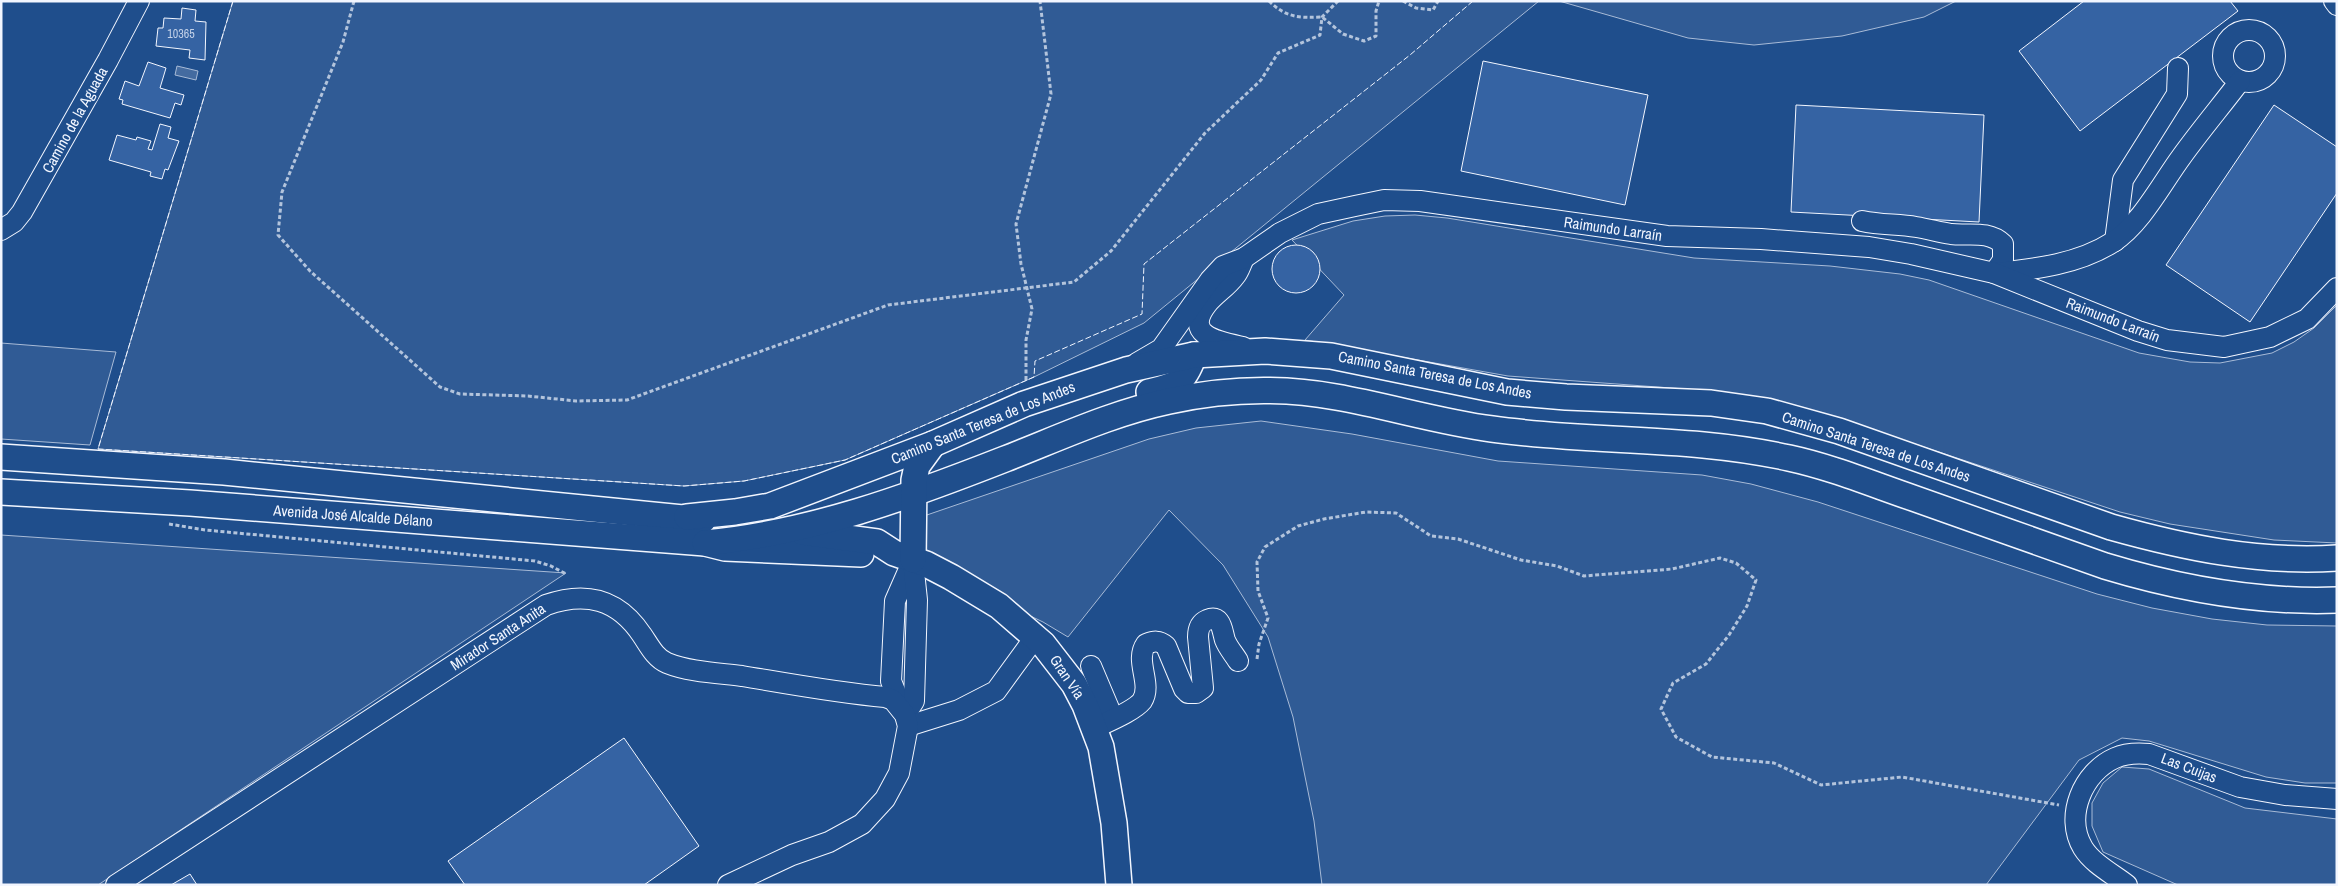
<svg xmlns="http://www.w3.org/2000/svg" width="2338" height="886" font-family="'Archivo Narrow',sans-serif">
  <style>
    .built { fill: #305b95; stroke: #a8bbd7 }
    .water { fill: #446ba0; stroke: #a8bbd7 }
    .building { fill: #3563a3; stroke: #f2f6ff }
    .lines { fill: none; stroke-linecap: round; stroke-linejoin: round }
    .minor-casing { stroke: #f2f6ff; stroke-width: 22 }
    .major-casing { stroke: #f2f6ff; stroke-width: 28 }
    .path { stroke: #b3c4dc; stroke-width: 3; stroke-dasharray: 4 2.5; stroke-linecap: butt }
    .minor { stroke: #1f4e8c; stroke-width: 20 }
    .major { stroke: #1f4e8c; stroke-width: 25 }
    .fence { stroke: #f2f6ff; stroke-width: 1; stroke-dasharray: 6 2.5; stroke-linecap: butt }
    .labels { text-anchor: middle; stroke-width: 4; stroke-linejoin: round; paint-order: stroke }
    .number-label { font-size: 12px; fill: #c3d1e8 }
    .street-label { font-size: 15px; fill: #f2f6ff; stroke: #1f4e8c }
  </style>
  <rect width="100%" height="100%" fill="#1f4e8c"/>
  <g class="built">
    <path d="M 233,1 L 1539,1 L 1144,323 L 1034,377 L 845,460 L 744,481 L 684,486 L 98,449 Z"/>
    <path d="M 1559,1 L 1956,1 L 1924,17 L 1842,36 L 1754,45 L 1688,38 Z"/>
    <path d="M 1415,215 L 1447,218 L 1694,258 L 1830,266 L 1900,274 L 1929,280 L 2139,353 L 2190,362 L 2220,363 L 2272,353 L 2294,342 L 2314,328 L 2337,305 L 2337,543 L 2274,540 L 2170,524 L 2120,512 L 1842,420 L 1712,391 L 1508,376 L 1305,340 L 1344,295 L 1292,240 L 1353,221 L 1385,216 Z"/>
    <path d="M 1,343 L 116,352 L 90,445 L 1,439 Z"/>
    <path d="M 1261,421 L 1352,434 L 1498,461 L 1702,475 L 1751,484 L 1818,502 L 2097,594 L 2152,608 L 2212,619 L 2267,625 L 2337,626 L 2337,783 L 2305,783 L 2266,777 L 2149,741 L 2122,738 L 2079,760 L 1986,885 L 1322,885 L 1314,821 L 1293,717 L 1268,637 L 1223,565 L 1169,510 L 1068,637 L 1043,622 L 918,562 L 921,517 L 1149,439 L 1196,428 Z"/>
    <path d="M 1,535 L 566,573 L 98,885 L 1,885 Z"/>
    <path d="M 2122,767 L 2149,769 L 2245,808 L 2337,819 L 2337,885 L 2178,885 L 2103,852 L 2092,826 L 2092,803 L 2103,783 Z"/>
  </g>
  <path class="water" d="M 177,66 L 198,71 L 196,80 L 175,75 Z"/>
  <g class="building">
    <path d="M 2084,1 L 2230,1 L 2238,11 L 2080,131 L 2019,51 Z"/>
    <path d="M 182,8 L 196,10 L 195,21 L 206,22 L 205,60 L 189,58 L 190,50 L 156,46 L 158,28 L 163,28 L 164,18 L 181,19 Z"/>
    <path d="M 1483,61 L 1648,95 L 1625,205 L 1461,171 Z"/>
    <path d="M 148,62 L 166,68 L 160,88 L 184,95 L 181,105 L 175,103 L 170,118 L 122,104 L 123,100 L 119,99 L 125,81 L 139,86 Z"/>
    <path d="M 1796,105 L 1984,115 L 1979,222 L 1791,212 Z"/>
    <path d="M 2274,105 L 2337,147 L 2337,193 L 2250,322 L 2166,265 Z"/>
    <path d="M 160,124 L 171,127 L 168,138 L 179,141 L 168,170 L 165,169 L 162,179 L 150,176 L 151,172 L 109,160 L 117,135 L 136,140 L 137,137 L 151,141 L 148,149 L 152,150 Z"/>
    <circle cx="1296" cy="269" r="24"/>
    <path d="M 624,738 L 699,846 L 644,885 L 465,885 L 448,861 Z"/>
    <path d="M 190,874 L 197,885 L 171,885 Z"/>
  </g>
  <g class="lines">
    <defs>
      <g id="minor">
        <path d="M 2334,1 L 2337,5"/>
        <circle cx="2249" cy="56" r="26"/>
        <path d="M 1862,221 C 1880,225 1898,224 1916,227 C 1928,229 1939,232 1951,234 C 1969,236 1988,230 2003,244 L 2003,260 L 1994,273"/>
        <path d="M 1,230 L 14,222 L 22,212 L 108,60 L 139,1"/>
        <path d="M 2115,241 L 2123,180 L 2177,94 L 2178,68"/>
        <path d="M 1996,273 C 2036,269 2079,264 2113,242 C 2141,224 2162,183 2182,156 C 2200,131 2221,106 2240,81"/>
        <path d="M 1243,347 C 1220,342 1182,336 1207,304 C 1215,294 1227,287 1235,276 C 1239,272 1241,264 1244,258"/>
        <path d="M 1137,363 L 1161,349 L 1210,280 L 1223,266 L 1244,258 L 1280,233 L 1318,214 L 1355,206 L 1384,200 L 1420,201 L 1667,236 L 1761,239 L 1869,247 L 1911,254 L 1994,273 L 2138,331 L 2167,340 L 2224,347 L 2270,337 L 2307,319 L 2337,288"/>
        <path d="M 1091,666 L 1113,718"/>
        <path d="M 903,711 L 891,681 L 895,601 L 913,560"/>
        <path d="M 905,715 L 914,701 L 917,600 L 913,562"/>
        <path d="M 908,726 L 959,710 L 996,691 L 1036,636"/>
        <path d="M 1095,728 C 1107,722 1134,711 1142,701 C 1153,684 1134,661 1146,644 C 1154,641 1159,640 1166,646 L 1184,689 L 1188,693 L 1196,693 L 1203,688 L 1198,637 C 1198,629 1200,623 1207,620 C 1222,614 1222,631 1225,640 C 1228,648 1234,654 1238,661"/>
        <path d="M 116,885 L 546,605 C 586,591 618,599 642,635 C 649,645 655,658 667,663 C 689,672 718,673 742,676 C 790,684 838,693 885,697 L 893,700 L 905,715 L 908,726 L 899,773 L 885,799 L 862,824 L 829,842 L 792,855 L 728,885"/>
        <path d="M 2127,885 C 2113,874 2093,864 2083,848 C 2064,816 2083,772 2115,758 C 2126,753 2138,753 2149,754 L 2240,787 L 2285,795 L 2337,799"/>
      </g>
      <g id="major">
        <path d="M 1149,392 C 1177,385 1184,384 1194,355"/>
        <path d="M 1,457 L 224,472 L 703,520"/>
        <path d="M 1,492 L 190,503 L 705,543 L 725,548 L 861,554"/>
        <path d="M 687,517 L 735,512 L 770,506 L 933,444 L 1024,404 L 1126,370 L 1194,355 L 1265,351 L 1331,356 L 1507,392 L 1566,397 L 1711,403 L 1767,411 L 1839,431 L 2111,527 C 2186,548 2259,563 2337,558"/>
        <path d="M 802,532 L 877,542 L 894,553 L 926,564 L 951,577 L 999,606 L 1043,644 L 1074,684 L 1085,705 L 1101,747 L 1114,823 L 1119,885"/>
        <path d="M 705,543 C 810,533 908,497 1005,459 C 1059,438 1112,413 1169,401 C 1224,389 1281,387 1336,397 C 1388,406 1439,422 1492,429 C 1591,443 1691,436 1789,458 C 1831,467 1872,484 1913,498 C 1977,521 2041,543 2105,566 C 2181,589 2257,603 2337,600"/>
        <path d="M 913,560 L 914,480 L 917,466 L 933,444"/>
      </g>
    </defs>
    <use href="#minor" class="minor-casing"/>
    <use href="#major" class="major-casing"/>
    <g class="path">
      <path d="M 354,1 L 343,42 L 282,192 L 278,235 L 310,271 L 440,387 L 460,394 L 528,396 L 576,401 L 627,400 L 888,305 L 1074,282 L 1111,251 L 1205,133 L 1261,80 L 1278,53 L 1320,35 L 1322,17 L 1338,1"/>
      <path d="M 1269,1 C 1286,18 1300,18 1322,17 L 1343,34 L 1364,41 L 1376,36 L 1376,11 L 1379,1"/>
      <path d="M 1403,1 L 1416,8 L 1433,10 L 1438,1"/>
      <path d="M 1026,380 L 1026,340 L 1032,309 L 1021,264 L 1016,224 L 1051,94 L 1040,1"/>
      <path d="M 169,524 L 205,530 L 535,561 L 551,566 L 566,574"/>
      <path d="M 1257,659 L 1259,644 L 1268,618 L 1258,591 L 1257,562 L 1265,547 L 1298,526 L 1324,519 L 1366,512 L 1396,513 L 1431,536 L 1458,539 L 1521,560 L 1557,566 L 1584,576 L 1672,569 L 1720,558 L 1736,563 L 1756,580 L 1747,606 L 1729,635 L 1706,664 L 1673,683 L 1661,709 L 1676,737 L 1712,757 L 1774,763 L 1821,785 L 1902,777 L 2059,805"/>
    </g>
    <use href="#minor" class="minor"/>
    <use href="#major" class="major"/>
    <path class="fence" d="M 233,1 L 98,449 L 684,486 L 744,481 L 845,460 L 1034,377 L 1035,361 L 1142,314 L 1144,264 L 1410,55 L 1473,1"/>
  </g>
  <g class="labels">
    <g class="number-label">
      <text x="181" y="38">10365</text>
    </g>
    <g class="street-label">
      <text transform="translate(75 120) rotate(-61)" y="5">Camino de la Aguada</text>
      <text transform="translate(1613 229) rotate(8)" y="5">Raimundo Larraín</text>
      <text transform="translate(2113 320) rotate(21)" y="5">Raimundo Larraín</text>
      <text transform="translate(1435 375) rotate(11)" y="5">Camino Santa Teresa de Los Andes</text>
      <text transform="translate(983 423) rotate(-22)" y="5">Camino Santa Teresa de Los Andes</text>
      <text transform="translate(1876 447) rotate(18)" y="5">Camino Santa Teresa de Los Andes</text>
      <text transform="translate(353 516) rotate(4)" y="5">Avenida José Alcalde Délano</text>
      <text transform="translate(498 637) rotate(-33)" y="5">Mirador Santa Anita</text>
      <text transform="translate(1067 677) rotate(56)" y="5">Gran Vía</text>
      <text transform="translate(2189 768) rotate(21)" y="5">Las Cuijas</text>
    </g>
  </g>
  <rect width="2338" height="886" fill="none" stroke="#f2f6ff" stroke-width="5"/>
</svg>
